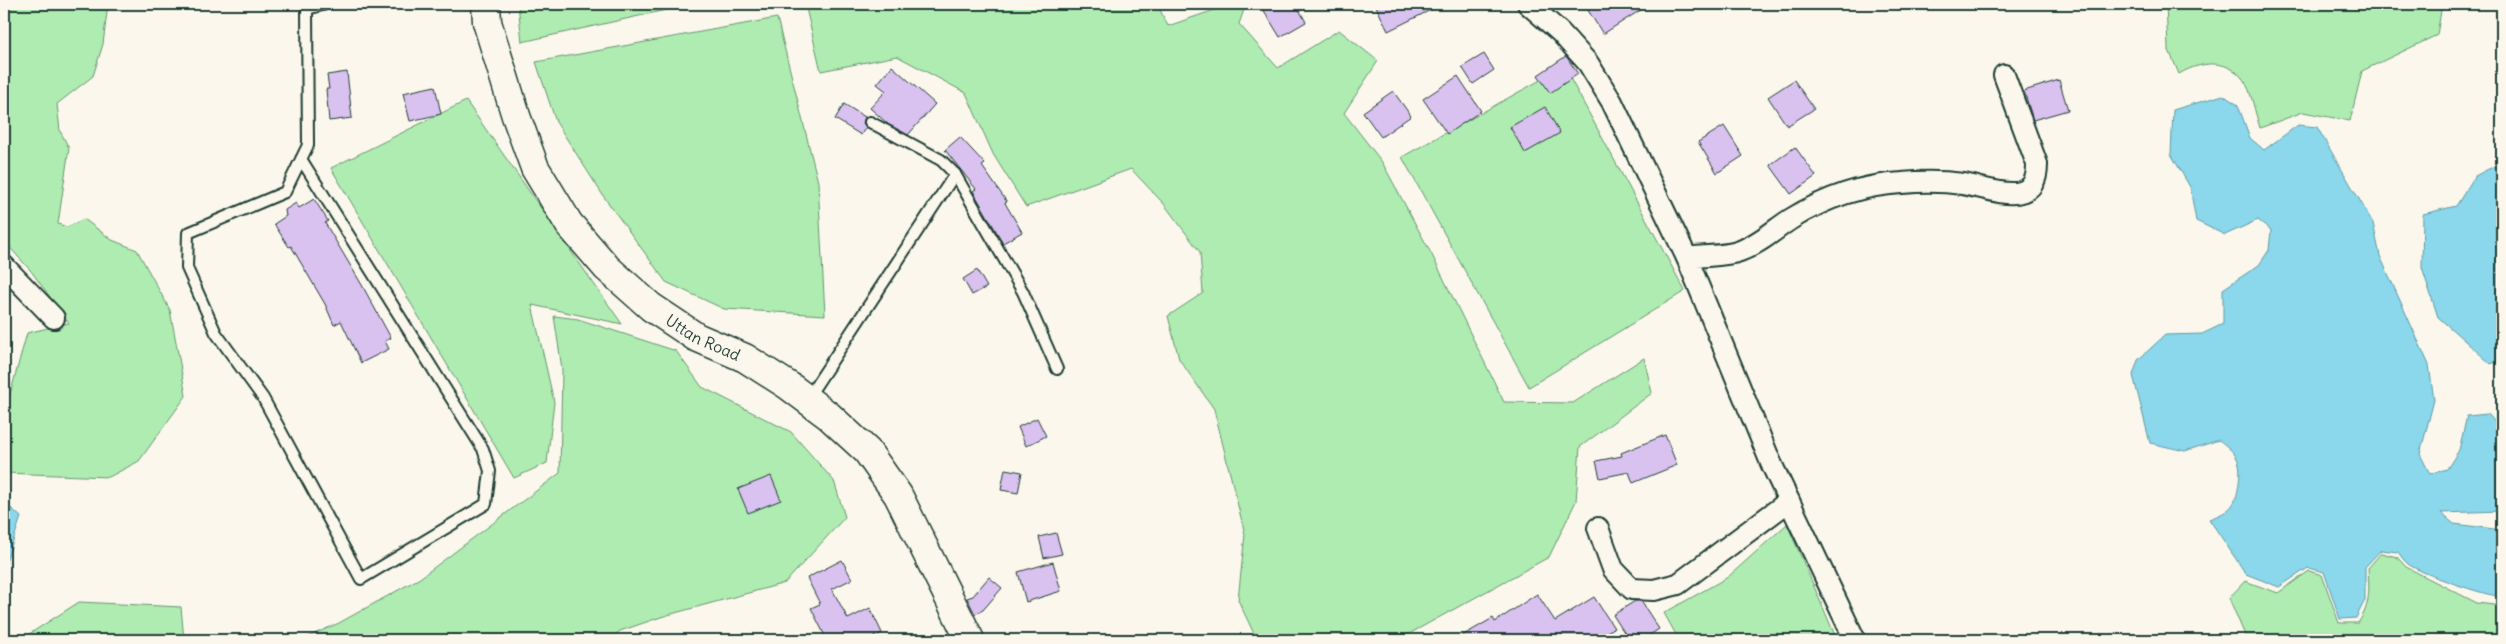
<svg xmlns="http://www.w3.org/2000/svg" width="2506" height="644" font-family="Delius,sans-serif">
  <style>
    .green { fill: #afecb1; stroke: #679472 }
    .water { fill: #8bd7eb; stroke: #6099a2 }
    .building { fill: #d9c1f0; stroke: #1f3d34 }
    .lines { fill: none; stroke-linecap: round; stroke-linejoin: round }
    .service-casing { stroke: #1f3d34; stroke-width: 14 }
    .minor-casing { stroke: #1f3d34; stroke-width: 24 }
    .secondary-casing { stroke: #1f3d34; stroke-width: 31 }
    .service { stroke: #fbf7ec; stroke-width: 10 }
    .minor { stroke: #fbf7ec; stroke-width: 20 }
    .secondary { stroke: #fbf7ec; stroke-width: 28 }
    .labels { text-anchor: middle; stroke-width: 4.5; stroke-linejoin: round; paint-order: stroke }
    .street-label { font-size: 16px; fill: #1f3d34; stroke: #fbf7ec }
  </style>
  <rect width="100%" height="100%" fill="#fbf7ec"/>
  <filter id="ink" filterUnits="userSpaceOnUse"><feTurbulence type="fractalNoise" baseFrequency=".02" numOctaves="2"/><feDisplacementMap in="SourceGraphic" scale="10" xChannelSelector="R" yChannelSelector="G"/><feConvolveMatrix kernelMatrix="1 2 1 2 8 2 1 2 1" color-interpolation-filters="sRGB"/></filter>
  <g filter="url(#ink)">
    <g class="green">
      <path d="M 4,4 L 108,4 L 103,44 L 93,76 L 57,104 L 60,131 L 69,148 L 58,224 L 67,227 L 84,219 L 112,240 L 137,250 L 170,310 L 186,396 L 139,461 L 109,477 L 4,473 L 4,416 L 27,333 L 69,323 L 31,271 L 4,241 Z"/>
      <path d="M 518,4 L 693,4 L 522,42 Z"/>
      <path d="M 805,4 L 1157,4 L 1168,26 L 1223,7 L 1225,4 L 1246,4 L 1239,24 L 1278,68 L 1339,30 L 1378,61 L 1344,113 L 1382,162 L 1432,255 L 1504,402 L 1573,403 L 1644,358 L 1652,393 L 1580,447 L 1576,501 L 1549,557 L 1398,640 L 1257,640 L 1238,600 L 1245,534 L 1214,409 L 1179,359 L 1168,316 L 1203,293 L 1200,252 L 1164,204 L 1131,169 L 1026,207 L 993,154 L 966,93 L 897,56 L 821,71 Z"/>
      <path d="M 2166,4 L 2437,4 L 2441,11 L 2437,35 L 2362,71 L 2350,121 L 2303,112 L 2260,128 C 2256,115 2253,102 2249,90 C 2236,58 2204,59 2179,74 L 2168,48 Z"/>
      <path d="M 777,18 L 818,182 L 825,315 L 724,309 L 666,282 L 604,197 L 556,122 L 536,62 Z"/>
      <path d="M 1564,67 L 1685,291 L 1529,387 L 1402,157 Z"/>
      <path d="M 466,101 L 622,324 L 532,305 L 554,402 L 547,463 L 514,478 L 331,168 Z"/>
      <path d="M 554,316 L 578,319 L 676,351 L 702,387 L 791,432 L 834,481 L 845,517 L 785,583 L 664,616 L 620,631 L 609,640 L 301,640 L 339,623 L 420,578 L 560,473 L 562,369 Z"/>
      <path d="M 1787,524 L 1837,640 L 1679,640 L 1664,613 L 1728,577 Z"/>
      <path d="M 2381,553 L 2397,557 L 2406,567 L 2477,603 L 2502,606 L 2502,640 L 2247,640 L 2229,598 L 2245,581 L 2278,593 L 2309,571 L 2322,575 L 2339,623 L 2358,623 C 2371,605 2369,589 2368,568 Z"/>
      <path d="M 79,602 L 181,607 L 184,640 L 20,640 Z"/>
    </g>
    <g class="water">
      <path d="M 2223,95 L 2238,105 L 2250,138 L 2264,150 L 2298,125 L 2317,127 L 2373,223 L 2380,256 L 2429,365 L 2434,400 L 2420,454 L 2430,474 L 2447,469 L 2459,450 L 2467,416 L 2488,414 L 2502,430 L 2502,511 L 2441,513 L 2454,524 L 2502,530 L 2502,597 C 2487,596 2419,573 2408,564 C 2404,561 2401,556 2398,552 L 2381,550 L 2365,567 L 2365,600 L 2356,618 L 2340,619 L 2324,572 L 2308,568 L 2279,587 L 2246,574 L 2209,519 C 2231,511 2236,506 2239,483 C 2242,460 2237,454 2219,440 L 2185,451 L 2150,443 L 2133,375 L 2138,360 L 2165,335 L 2202,334 L 2223,324 L 2223,289 L 2259,265 L 2269,250 L 2271,230 L 2258,220 L 2225,235 L 2196,221 L 2190,187 L 2171,154 L 2173,110 Z"/>
      <path d="M 2502,162 L 2502,360 L 2491,364 L 2438,317 L 2422,268 L 2423,214 L 2456,206 L 2475,176 Z"/>
      <path d="M 4,502 L 21,517 L 6,562 L 4,632 Z"/>
    </g>
    <g class="building">
      <path d="M 1260,4 L 1296,4 L 1306,22 L 1280,37 Z"/>
      <path d="M 1375,4 L 1443,4 L 1388,31 Z"/>
      <path d="M 1584,4 L 1650,4 L 1603,34 Z"/>
      <path d="M 1484,54 L 1494,70 L 1473,84 L 1462,67 Z"/>
      <path d="M 1566,56 L 1578,74 L 1550,93 L 1538,75 Z"/>
      <path d="M 892,66 L 935,104 L 908,135 L 889,125 L 870,108 L 886,91 L 877,84 Z"/>
      <path d="M 347,72 L 352,118 L 329,121 L 326,89 L 329,89 L 327,75 Z"/>
      <path d="M 1458,76 L 1481,111 L 1447,134 L 1423,99 Z"/>
      <path d="M 1794,80 L 1814,109 L 1787,126 L 1768,97 Z"/>
      <path d="M 2059,80 L 2068,110 L 2033,120 L 2024,91 Z"/>
      <path d="M 435,86 L 441,114 L 410,121 L 403,93 Z"/>
      <path d="M 1393,91 L 1411,116 L 1381,137 L 1363,112 Z"/>
      <path d="M 844,104 L 865,117 L 863,123 L 866,127 L 861,135 L 835,119 Z"/>
      <path d="M 1545,107 L 1560,133 L 1525,153 L 1510,127 Z"/>
      <path d="M 1724,126 L 1743,156 L 1717,173 L 1698,142 Z"/>
      <path d="M 960,137 L 985,164 L 982,166 L 1007,202 L 1005,203 L 1022,232 L 1003,243 L 973,191 L 976,189 L 945,150 Z"/>
      <path d="M 1795,147 L 1816,176 L 1791,194 L 1770,165 Z"/>
      <path d="M 314,199 L 328,221 L 325,223 L 362,285 L 391,338 L 385,341 L 389,349 L 361,363 L 341,321 L 334,325 L 325,304 L 291,246 L 289,247 L 274,224 L 286,216 L 285,210 L 296,203 L 299,208 Z"/>
      <path d="M 977,270 L 987,287 L 972,295 L 963,279 Z"/>
      <path d="M 1037,418 L 1046,436 L 1026,446 L 1018,427 Z"/>
      <path d="M 1665,435 L 1677,465 L 1633,483 L 1629,472 L 1600,478 L 1596,461 L 1622,456 L 1621,453 Z"/>
      <path d="M 1005,469 L 1022,472 L 1018,493 L 1001,490 Z"/>
      <path d="M 771,476 L 781,500 L 748,513 L 738,489 Z"/>
      <path d="M 1056,533 L 1062,554 L 1044,558 L 1039,537 Z"/>
      <path d="M 842,560 L 852,579 L 832,589 L 848,619 L 870,608 L 882,633 L 867,640 L 827,640 L 811,608 L 820,604 L 807,578 Z"/>
      <path d="M 1053,562 L 1061,591 L 1026,602 L 1018,572 Z"/>
      <path d="M 989,577 L 1002,588 L 983,610 L 975,614 L 967,598 L 973,596 Z"/>
      <path d="M 1537,594 L 1555,621 L 1594,597 L 1614,628 L 1593,640 L 1455,640 L 1493,618 L 1495,622 Z"/>
      <path d="M 1635,601 L 1641,601 L 1659,629 L 1642,640 L 1629,640 L 1613,615 Z"/>
    </g>
    <g class="lines">
      <defs>
        <g id="service">
          <path d="M 870,122 L 941,160 L 955,174 L 1023,292 L 1057,369"/>
          <path d="M 301,159 L 483,449 L 490,471 L 486,504 L 361,579 L 263,398 L 216,333 L 187,268 L 188,233 L 285,192 L 308,145 L 307,9 L 326,4"/>
          <path d="M 807,399 L 955,174"/>
        </g>
        <g id="minor">
          <path d="M 1528,4 L 1560,32 L 1588,63 L 1612,102 L 1687,258"/>
          <path d="M 4,266 L 54,318"/>
          <path d="M 1598,528 L 1613,569 L 1632,589 L 1654,590 L 1678,584 L 1789,501"/>
          <path d="M 1855,640 L 1771,463 L 1687,258 C 1703,255 1724,257 1740,251 C 1759,244 1774,230 1791,219 C 1825,198 1862,185 1902,183 C 1922,181 1942,181 1963,184 C 1989,188 2038,211 2037,164 L 2004,75"/>
        </g>
        <g id="secondary">
          <path id="s1" d="M 486,4 L 487,22 L 516,116 L 535,168 L 569,224 L 607,268 L 651,307 L 696,337 L 745,358 L 789,386 L 829,416 L 867,451 L 898,495 L 970,640"/>
        </g>
      </defs>
      <use href="#service" class="service-casing"/>
      <use href="#minor" class="minor-casing"/>
      <use href="#secondary" class="secondary-casing"/>
      <use href="#service" class="service"/>
      <use href="#minor" class="minor"/>
      <use href="#secondary" class="secondary"/>
    </g>
  </g>
  <g class="labels">
    <g class="street-label">
      <text dy="6" stroke="none"><textPath href="#s1" startOffset="415">Uttan Road</textPath></text>
    </g>
  </g>
  <rect width="2506" height="644" fill="none" stroke="#fbf7ec" stroke-width="20"/>
  <rect x="10" y="10" width="2486" height="624" fill="none" stroke="#1f3d34" stroke-width="2" filter="url(#ink)"/>
</svg>
